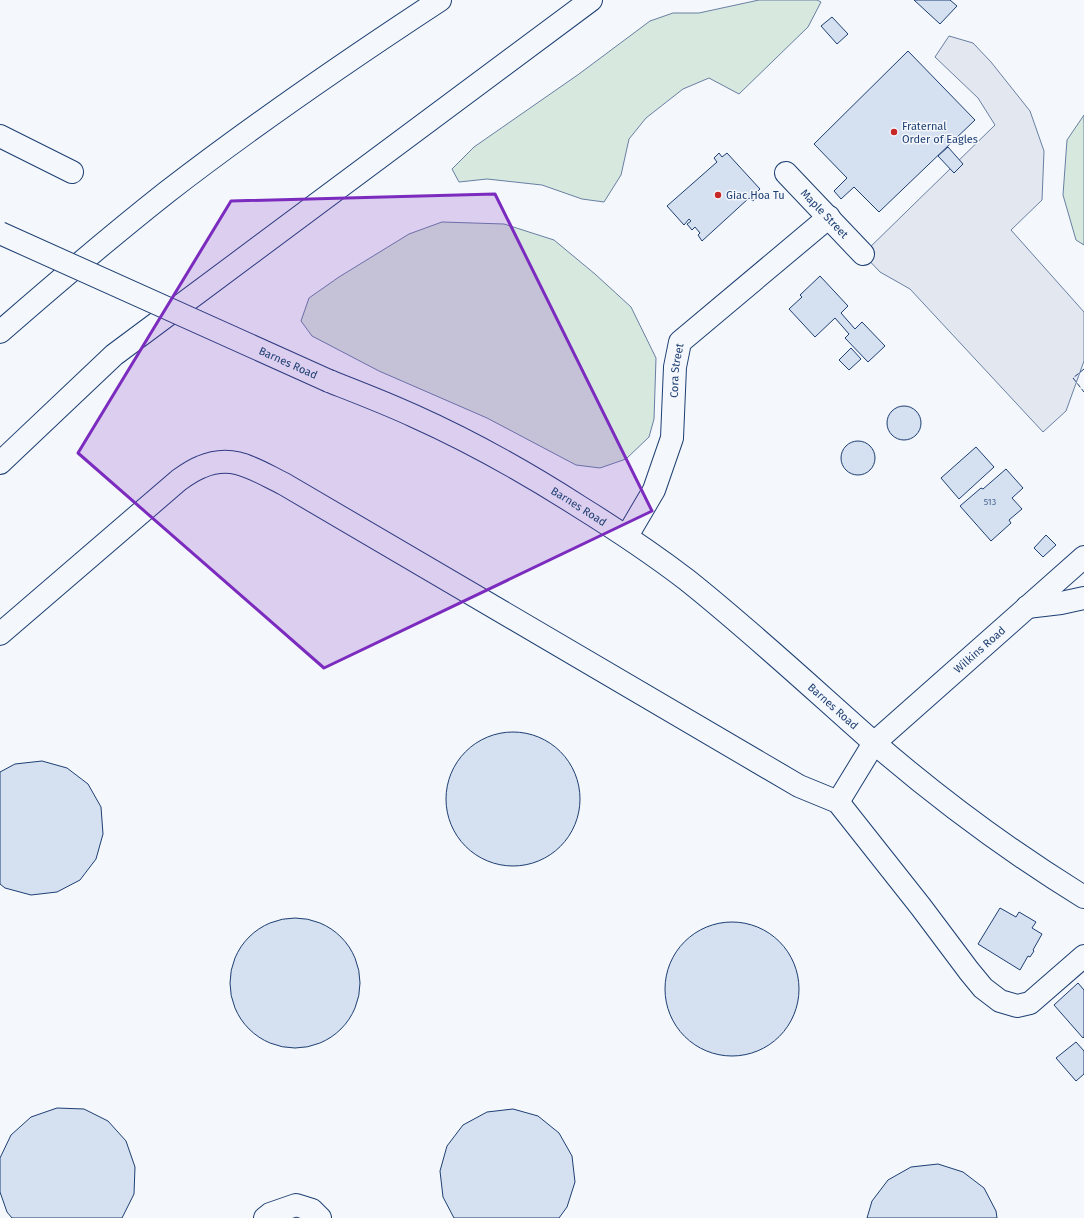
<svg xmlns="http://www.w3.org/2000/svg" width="1084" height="1218" font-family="'Fira Sans',sans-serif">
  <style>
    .green { fill: #d7e8df; stroke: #687fa3 }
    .parking { fill: #e3e8f0; stroke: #687fa3 }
    .building { fill: #d5e0f0; stroke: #1d3f73 }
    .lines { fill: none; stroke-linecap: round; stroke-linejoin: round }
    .minor-casing { stroke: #1d3f73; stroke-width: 24 }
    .highway-casing { stroke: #1d3f73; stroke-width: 24 }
    .minor { stroke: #f4f7fb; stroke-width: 22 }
    .highway { stroke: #f4f7fb; stroke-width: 22 }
    .minor-bridge-casing { stroke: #1d3f73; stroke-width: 24; stroke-linecap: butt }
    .minor-bridge { stroke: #f4f7fb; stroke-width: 22 }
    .fence { stroke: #1d3f73; stroke-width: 1; stroke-dasharray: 5 2; stroke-linecap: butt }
    .marked { fill: #7b2cbf; fill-opacity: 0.2; stroke: #7b2cbf; stroke-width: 3; stroke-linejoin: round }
    .poi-dot { fill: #c62828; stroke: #f4f7fb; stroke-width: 1.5 }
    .labels { text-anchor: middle; stroke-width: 3; stroke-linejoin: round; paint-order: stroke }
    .number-label { font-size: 9px; fill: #4b6792 }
    .poi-label { font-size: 11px; fill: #1d3f73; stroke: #f4f7fb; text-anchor: start }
    .street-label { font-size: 11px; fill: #1d3f73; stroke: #f4f7fb }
  </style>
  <rect width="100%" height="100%" fill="#f4f7fb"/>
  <g class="green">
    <path d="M 759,0 L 817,0 L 821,2 L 808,27 L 739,94 L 709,78 L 683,89 L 646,118 L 629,139 L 621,175 L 604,202 L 582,199 L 542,185 L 487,179 L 459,182 L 452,169 L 474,147 L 579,74 L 650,21 L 673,13 L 699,13 Z"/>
    <path d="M 1084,115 L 1084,245 L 1076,240 L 1063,195 L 1067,140 Z"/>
    <path d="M 442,222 L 504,224 L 554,240 L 595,274 L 631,307 L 656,358 L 654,419 L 649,437 L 626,459 L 600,468 L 576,465 L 487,418 L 379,371 L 312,336 L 301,321 L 309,298 L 339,277 L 409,234 Z"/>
  </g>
  <path class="parking" d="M 949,36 L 973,43 L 991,62 L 1030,111 L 1044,151 L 1042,200 L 1011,230 L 1084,312 L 1084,361 L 1066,411 L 1043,432 L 910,289 L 880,272 L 863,254 L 995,125 L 978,98 L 935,57 Z"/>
  <g class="building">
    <path d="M 914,0 L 950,0 L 957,6 L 940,24 Z"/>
    <path d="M 832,17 L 848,34 L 837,44 L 821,26 Z"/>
    <path d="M 908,51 L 975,120 L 879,212 L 854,187 L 841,199 L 834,191 L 847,178 L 814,144 Z"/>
    <path d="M 948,147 L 963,164 L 954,173 L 938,156 Z"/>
    <path d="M 719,153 L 722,157 L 727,153 L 760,189 L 755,194 L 757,197 L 753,201 L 749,198 L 702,241 L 698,235 L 700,233 L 695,227 L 692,230 L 687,224 L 691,221 L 689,219 L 684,225 L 667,206 L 717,162 L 714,158 Z"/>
    <path d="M 820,276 L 848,306 L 841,313 L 855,329 L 862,322 L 885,346 L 868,362 L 845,338 L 849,334 L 835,318 L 815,337 L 789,309 L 802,297 L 800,295 Z"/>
    <path d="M 851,348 L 861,359 L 849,370 L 839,360 Z"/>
    <circle cx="904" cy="423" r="17"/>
    <circle cx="858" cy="458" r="17"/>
    <path d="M 976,447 L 994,467 L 959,499 L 941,478 Z"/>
    <path d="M 1006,469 L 1023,488 L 1012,498 L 1022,509 L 1009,520 L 1011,523 L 991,541 L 960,506 L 981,488 L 983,489 Z"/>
    <path d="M 1046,535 L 1056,545 L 1043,557 L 1034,548 Z"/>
    <circle cx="513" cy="799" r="67"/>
    <path d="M 42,761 L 67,768 L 88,784 L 101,807 L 103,834 L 96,859 L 80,880 L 57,892 L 31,895 L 5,888 L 0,884 L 0,772 L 15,764 Z"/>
    <path d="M 1000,908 L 1016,917 L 1019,912 L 1036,922 L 1032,928 L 1042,934 L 1033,950 L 1034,951 L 1030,957 L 1028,956 L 1020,970 L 978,944 Z"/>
    <circle cx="295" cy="983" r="65"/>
    <circle cx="732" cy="989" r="67"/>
    <path d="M 1078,983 L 1084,990 L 1084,1037 L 1083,1038 L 1054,1005 Z"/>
    <path d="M 1076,1042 L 1084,1051 L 1084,1074 L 1076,1081 L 1056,1058 Z"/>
    <path d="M 57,1108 L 84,1109 L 108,1121 L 126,1141 L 135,1167 L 134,1194 L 122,1218 L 12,1218 L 7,1212 L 0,1192 L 0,1158 L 11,1135 L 31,1117 Z"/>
    <path d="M 513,1109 L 538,1116 L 559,1133 L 572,1156 L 575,1182 L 567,1207 L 559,1218 L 454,1218 L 443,1197 L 440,1171 L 447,1146 L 463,1125 L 487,1112 Z"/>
    <path d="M 938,1164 L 963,1172 L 984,1188 L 996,1211 L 997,1218 L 867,1218 L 872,1201 L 888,1180 L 911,1167 Z"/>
  </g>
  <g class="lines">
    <defs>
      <g id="minor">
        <path d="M 0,136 L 72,172"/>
        <path id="s1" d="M 786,173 L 863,254"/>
        <path id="s2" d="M 329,381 C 357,392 386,403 414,416 C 472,442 527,473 580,507 C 617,530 653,554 687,580 C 751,631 811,687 872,741 C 939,799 1009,851 1084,897"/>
        <path id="s3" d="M 627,536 L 654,490 L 672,438 L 675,367 L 680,342 L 829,217"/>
        <path d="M 1027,607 L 1061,603 L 1084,598"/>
        <path d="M 0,634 L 179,480 C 186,475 193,470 201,467 C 234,453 255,470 284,484 L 799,786 L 838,802 L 921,907 L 969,971 L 983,988 L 1000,1001 L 1017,1006 L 1030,1003 L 1084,956"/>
        <path id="s4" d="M 838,802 L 874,743 L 1084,557"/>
        <path d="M 265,1218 L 270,1214 L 296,1205 L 312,1210 L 320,1218"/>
      </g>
      <g id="highway">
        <path d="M 0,332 C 55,284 110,237 167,192 C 255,124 347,61 440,0"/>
        <path d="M 0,463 L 114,355 L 591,0"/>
      </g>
    </defs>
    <use href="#minor" class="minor-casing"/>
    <use href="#highway" class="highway-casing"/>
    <use href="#minor" class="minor"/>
    <use href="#highway" class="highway"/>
    <defs>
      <g id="minor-bridge">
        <path id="s5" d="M 0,233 L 329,381"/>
      </g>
    </defs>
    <use href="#minor-bridge" class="minor-bridge-casing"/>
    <use href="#minor-bridge" class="minor-bridge"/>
    <path class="fence" d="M 1084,369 L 1073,378 L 1084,392"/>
  </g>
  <path class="marked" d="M 495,194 L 652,511 L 324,668 L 78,453 L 231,201 Z"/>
  <g class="poi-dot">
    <circle cx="894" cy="132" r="4"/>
    <circle cx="718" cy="195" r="4"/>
  </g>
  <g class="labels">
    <g class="number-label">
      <text x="990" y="505">513</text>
    </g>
    <g class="poi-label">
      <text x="902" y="130">Fraternal<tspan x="902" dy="13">Order of Eagles</tspan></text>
      <text x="726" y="199">Giac Hoa Tu</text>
    </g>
    <g class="street-label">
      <text dy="4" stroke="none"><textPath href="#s1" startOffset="56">Maple Street</textPath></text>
      <text dy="4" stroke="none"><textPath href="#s5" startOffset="316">Barnes Road</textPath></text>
      <text dy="4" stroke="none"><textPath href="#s3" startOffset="176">Cora Street</textPath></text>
      <text dy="4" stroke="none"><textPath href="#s2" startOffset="280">Barnes Road</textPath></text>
      <text dy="4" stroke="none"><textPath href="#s4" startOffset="210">Wilkins Road</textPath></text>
      <text dy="4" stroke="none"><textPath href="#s2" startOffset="604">Barnes Road</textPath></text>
    </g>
  </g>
</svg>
